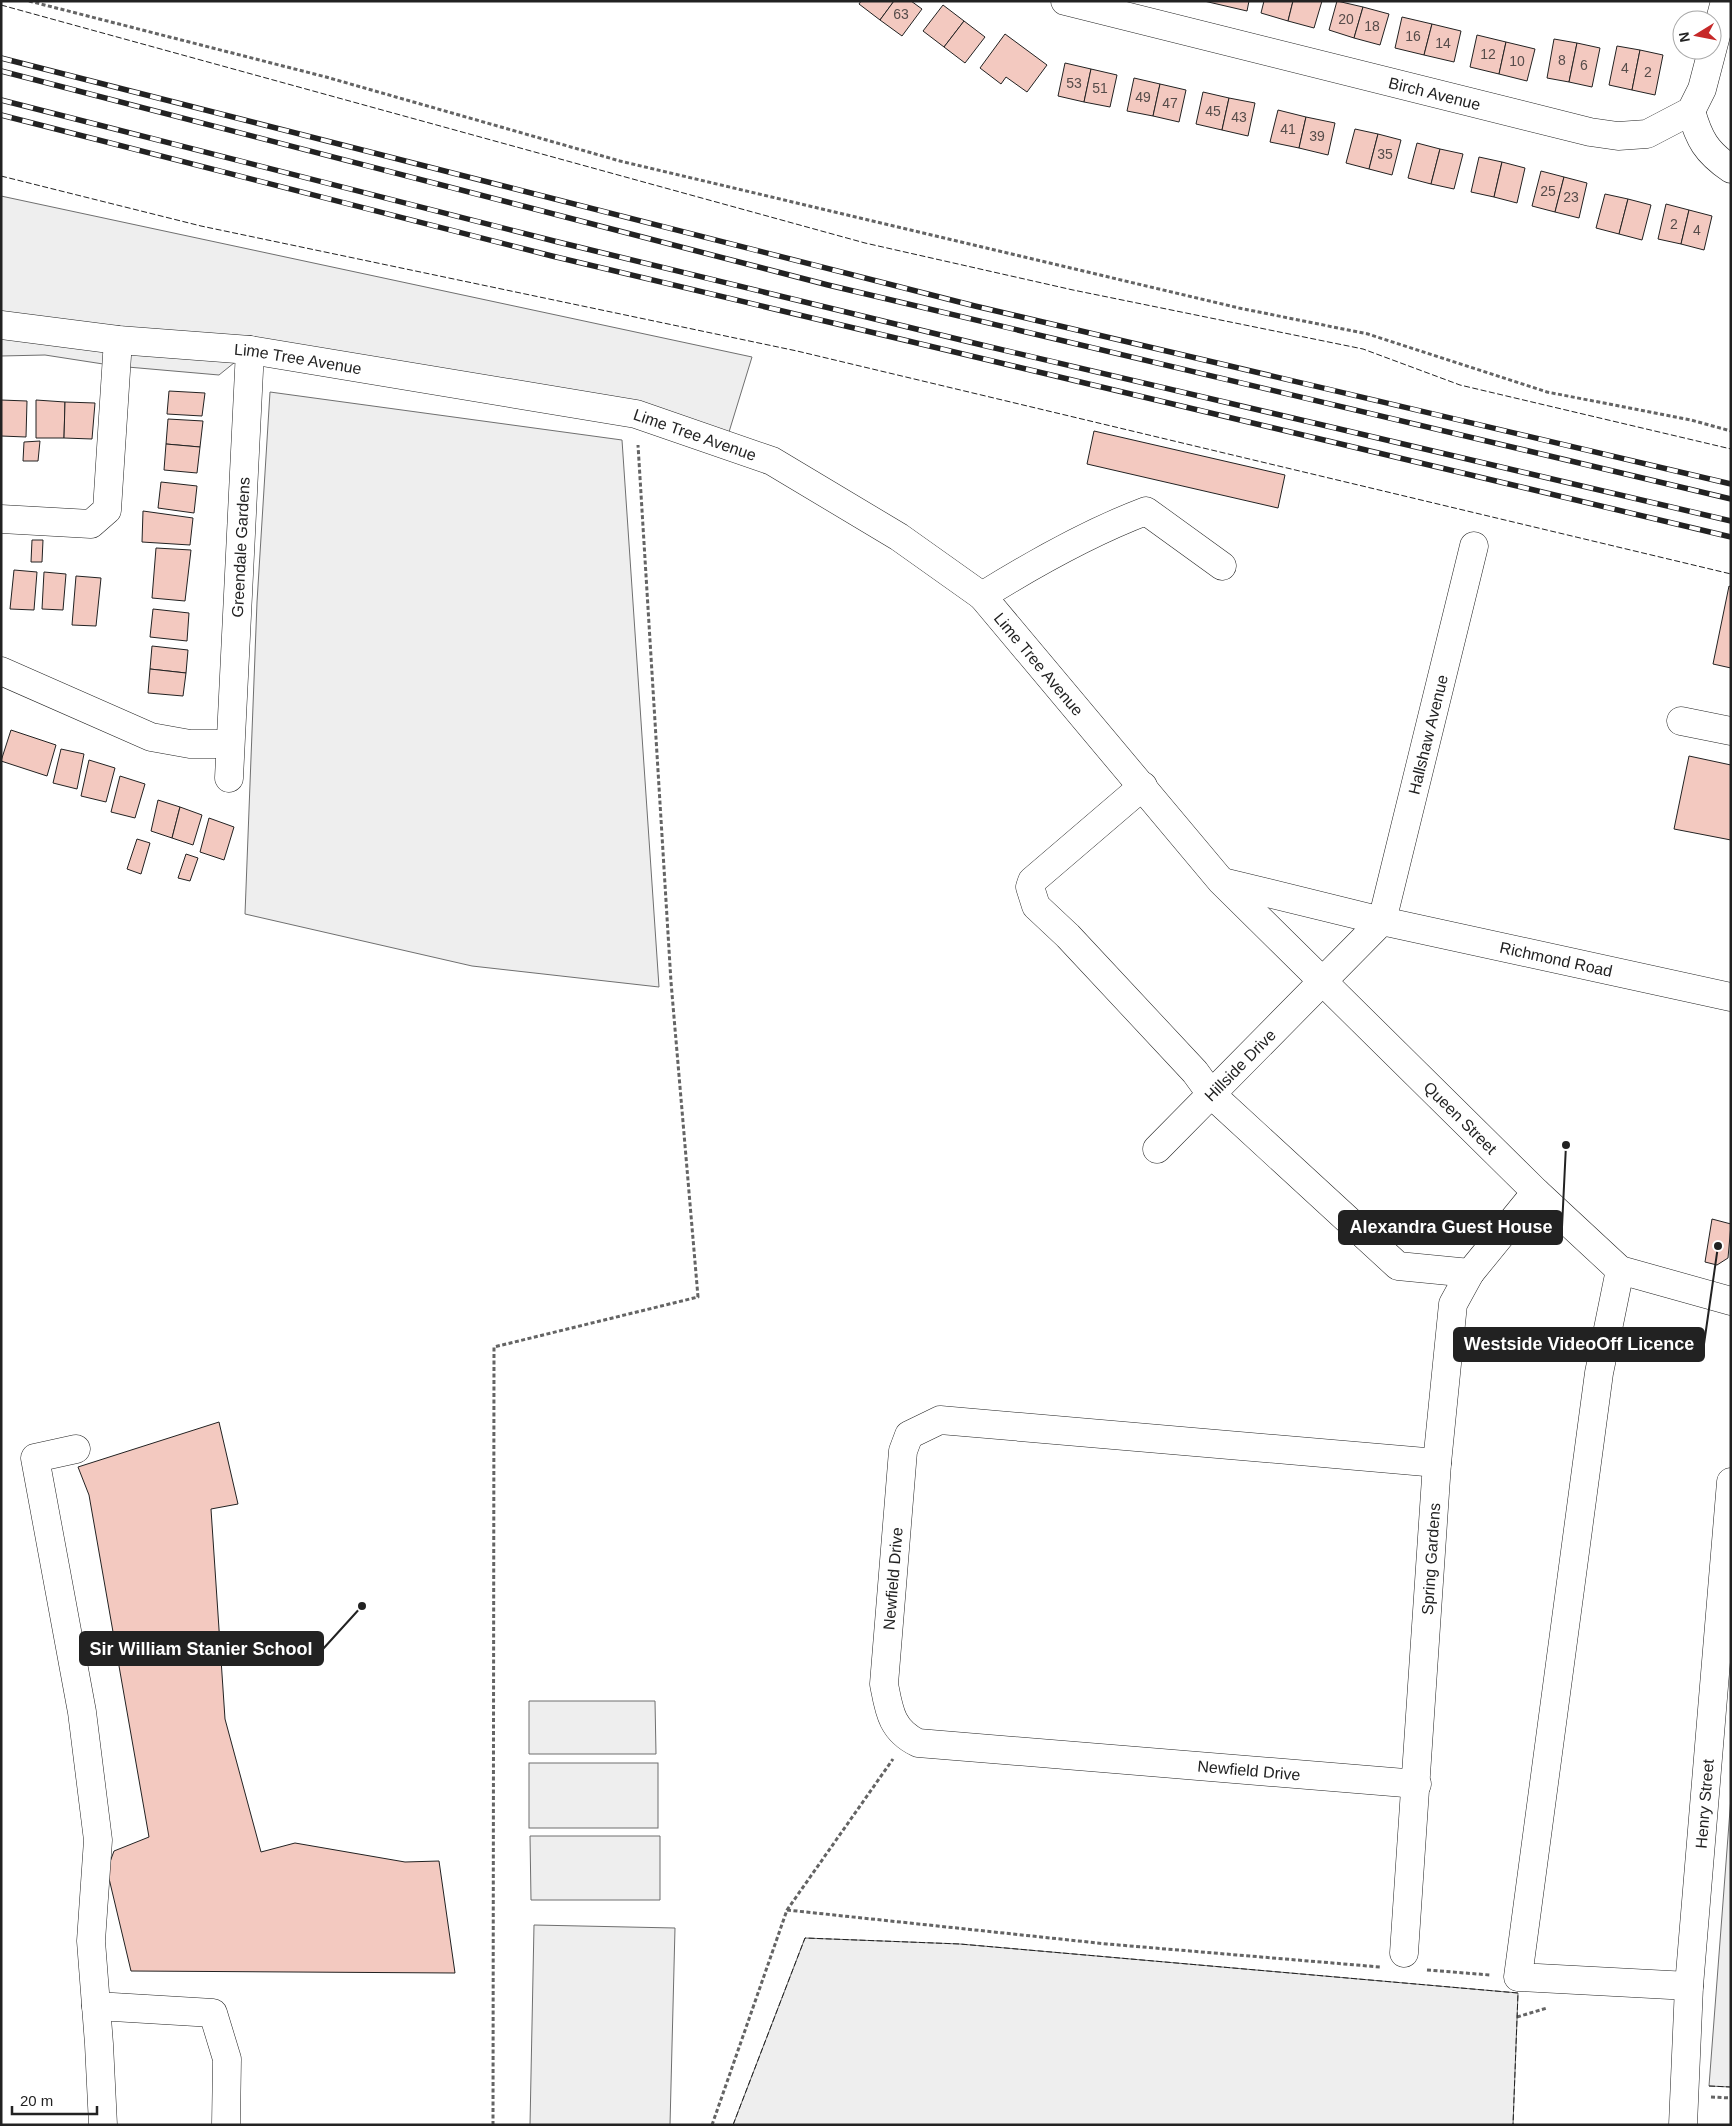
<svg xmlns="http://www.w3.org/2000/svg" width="1732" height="2126" font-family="Helvetica,sans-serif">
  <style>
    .green { fill: #eee; stroke: #6f6f6f }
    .building { fill: #f3c9c0; stroke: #222 }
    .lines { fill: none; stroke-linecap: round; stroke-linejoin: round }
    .minor-casing { stroke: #222; stroke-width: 29 }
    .path { stroke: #646464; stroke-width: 3; stroke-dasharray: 4 2.5; stroke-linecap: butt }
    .minor { stroke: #fff; stroke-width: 28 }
    .rail-casing { stroke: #222; stroke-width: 5.5 }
    .rail { stroke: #fff; stroke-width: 4; stroke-dasharray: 11; stroke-linecap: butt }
    .fence { stroke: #222; stroke-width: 1; stroke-dasharray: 6 2.5; stroke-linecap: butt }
    .labels { text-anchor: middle; stroke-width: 4; stroke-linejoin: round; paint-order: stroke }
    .number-label { font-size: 14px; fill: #564c4a }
    .street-label { font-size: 16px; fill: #222; stroke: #fff }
    .leader { fill: none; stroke: #222; stroke-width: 2 }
    .callout-dot { fill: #222; stroke: #fff; stroke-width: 2 }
    .callout { fill: #222; stroke: #222; stroke-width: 2 }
    .callout-label { font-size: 18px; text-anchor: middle; font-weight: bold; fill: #fff }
  </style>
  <rect width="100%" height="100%" fill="#fff"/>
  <g class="green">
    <path d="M 1,196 L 752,357 L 725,445 L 250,350 L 219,375 L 116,366 L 45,355 L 1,356 Z"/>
    <path d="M 270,392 L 622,440 L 659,987 L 472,966 L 245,914 L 257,602 Z"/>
    <path d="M 529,1701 L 655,1701 L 656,1754 L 529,1754 Z"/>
    <rect x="529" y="1763" width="129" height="65"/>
    <path d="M 1731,1797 L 1731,2087 L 1709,2086 Z"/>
    <path d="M 530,1836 L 660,1836 L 660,1900 L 531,1900 Z"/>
    <path d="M 534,1925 L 675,1928 L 670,2125 L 530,2125 Z"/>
    <path d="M 805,1938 L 960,1944 L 1518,1993 L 1513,2125 L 733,2125 Z"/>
  </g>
  <g class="building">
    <path d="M 861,1 L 894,1 L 880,20 L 859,4 Z"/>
    <path d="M 894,1 L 911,1 L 922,9 L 902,36 L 880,20 Z"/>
    <path d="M 1204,1 L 1249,1 L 1247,11 Z"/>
    <path d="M 1264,1 L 1293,1 L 1288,21 L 1261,13 Z"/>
    <path d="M 1293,1 L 1322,1 L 1314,28 L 1288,21 Z"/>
    <path d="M 1337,1 L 1363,7 L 1354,38 L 1329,30 Z"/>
    <path d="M 943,5 L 964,21 L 944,47 L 923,31 Z"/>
    <path d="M 1363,7 L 1389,14 L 1380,45 L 1354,38 Z"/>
    <path d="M 1402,17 L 1432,24 L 1424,55 L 1395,48 Z"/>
    <path d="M 964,21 L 985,37 L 965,63 L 944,47 Z"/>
    <path d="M 1432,24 L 1461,31 L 1454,62 L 1424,55 Z"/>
    <path d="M 1005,34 L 1047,65 L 1027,92 L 1006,77 L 1001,84 L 980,68 Z"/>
    <path d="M 1477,35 L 1506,42 L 1499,74 L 1470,67 Z"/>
    <path d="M 1554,39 L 1577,43 L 1569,82 L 1547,78 Z"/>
    <path d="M 1506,42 L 1535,49 L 1527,81 L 1499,74 Z"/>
    <path d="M 1577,43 L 1600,48 L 1592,87 L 1569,82 Z"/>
    <path d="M 1617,46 L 1640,50 L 1632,90 L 1609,85 Z"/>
    <path d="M 1640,50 L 1663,55 L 1655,95 L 1632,90 Z"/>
    <path d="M 1065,63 L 1091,69 L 1084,102 L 1058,96 Z"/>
    <path d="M 1091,69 L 1117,75 L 1110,107 L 1084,102 Z"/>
    <path d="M 1134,78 L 1160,84 L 1153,116 L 1127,111 Z"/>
    <path d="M 1160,84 L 1186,90 L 1179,122 L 1153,116 Z"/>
    <path d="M 1203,92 L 1229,98 L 1222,130 L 1196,124 Z"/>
    <path d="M 1229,98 L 1255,103 L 1248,136 L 1222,130 Z"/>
    <path d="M 1278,110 L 1306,117 L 1299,148 L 1270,142 Z"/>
    <path d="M 1306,117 L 1335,123 L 1328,155 L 1299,148 Z"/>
    <path d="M 1355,129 L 1378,134 L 1369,169 L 1346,163 Z"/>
    <path d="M 1378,134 L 1401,140 L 1392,175 L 1369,169 Z"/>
    <path d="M 1417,143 L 1440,149 L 1431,184 L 1408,178 Z"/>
    <path d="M 1440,149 L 1463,154 L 1454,189 L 1431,184 Z"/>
    <path d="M 1479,157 L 1502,162 L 1494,197 L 1471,192 Z"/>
    <path d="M 1502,162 L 1525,168 L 1517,203 L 1494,197 Z"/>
    <path d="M 1541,171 L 1564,177 L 1555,212 L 1532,206 Z"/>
    <path d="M 1564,177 L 1587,183 L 1579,218 L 1555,212 Z"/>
    <path d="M 1605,194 L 1628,199 L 1619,234 L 1596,228 Z"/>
    <path d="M 1628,199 L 1651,205 L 1642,240 L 1619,234 Z"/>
    <path d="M 1666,204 L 1689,210 L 1681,244 L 1658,239 Z"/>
    <path d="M 1689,210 L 1712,216 L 1704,250 L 1681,244 Z"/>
    <path d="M 169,391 L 205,393 L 202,416 L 167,414 Z"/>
    <path d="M 1,400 L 27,401 L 26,437 L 1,436 Z"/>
    <path d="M 36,400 L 65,402 L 64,438 L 36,438 Z"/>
    <path d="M 65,402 L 95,403 L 92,439 L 64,438 Z"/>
    <path d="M 168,419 L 203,421 L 200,447 L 166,444 Z"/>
    <path d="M 1094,431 L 1285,475 L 1278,508 L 1087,464 Z"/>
    <path d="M 40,441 L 38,461 L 23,461 L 24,442 Z"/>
    <path d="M 166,444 L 200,447 L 197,473 L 164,470 Z"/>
    <path d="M 161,482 L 197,486 L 194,513 L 158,508 Z"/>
    <path d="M 143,511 L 193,518 L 190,545 L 142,542 Z"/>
    <path d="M 32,540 L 43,540 L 42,562 L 31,562 Z"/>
    <path d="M 156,548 L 191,550 L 185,601 L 152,598 Z"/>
    <path d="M 14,570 L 37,572 L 34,610 L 10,609 Z"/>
    <path d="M 44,572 L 66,574 L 63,610 L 42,609 Z"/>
    <path d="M 76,576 L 101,578 L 96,626 L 72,625 Z"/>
    <path d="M 1729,586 L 1731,587 L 1731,668 L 1713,664 Z"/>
    <path d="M 153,609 L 189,613 L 187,641 L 150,637 Z"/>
    <path d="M 152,646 L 188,650 L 186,673 L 150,669 Z"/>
    <path d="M 150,669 L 186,673 L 183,696 L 148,693 Z"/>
    <path d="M 11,730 L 56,745 L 47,776 L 1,761 Z"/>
    <path d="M 61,749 L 84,754 L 77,789 L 53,783 Z"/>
    <path d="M 1689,756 L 1731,765 L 1731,840 L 1674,829 Z"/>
    <path d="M 89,760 L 115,768 L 106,802 L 81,796 Z"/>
    <path d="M 120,776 L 145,784 L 135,818 L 111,812 Z"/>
    <path d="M 158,800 L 180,807 L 172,838 L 151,831 Z"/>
    <path d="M 180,807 L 202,815 L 193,845 L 172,838 Z"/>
    <path d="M 209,818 L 234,827 L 224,860 L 200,852 Z"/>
    <path d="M 137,839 L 150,843 L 141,874 L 127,869 Z"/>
    <path d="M 186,854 L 198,858 L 190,881 L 178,878 Z"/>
    <path d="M 1712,1219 L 1731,1224 L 1728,1258 L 1717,1265 L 1705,1262 Z"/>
    <path d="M 219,1422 L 238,1504 L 211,1509 L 225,1719 L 261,1852 L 295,1843 L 405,1862 L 439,1861 L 455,1973 L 131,1971 L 107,1870 L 114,1851 L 149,1837 L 89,1495 L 78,1467 Z"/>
  </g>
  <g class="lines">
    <defs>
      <g id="minor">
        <path id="s1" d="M 1065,1 L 1590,132 L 1618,136 L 1647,134 L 1691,111 L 1702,89 L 1725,1"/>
        <path d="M 1691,111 C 1699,139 1706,152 1731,169"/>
        <path id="s2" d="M 1,325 L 118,340 L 250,350 L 636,414 L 772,461 L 899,537 L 982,596 L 1221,881 L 1536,1192 L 1620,1270 L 1731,1301"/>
        <path d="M 1,519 L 91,524 L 107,510 L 118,340"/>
        <path d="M 982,596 C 1035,563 1088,533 1146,511 L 1222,566"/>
        <path d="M 1,671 L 151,737 L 190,744 L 229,744"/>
        <path d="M 1681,721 L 1731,731"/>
        <path id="s3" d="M 229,778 L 250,350"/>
        <path d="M 1143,786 L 1032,881 L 1030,887 L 1036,906 L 1068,936 L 1195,1072 L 1211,1094 L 1398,1266 L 1470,1273"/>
        <path id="s4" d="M 1223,882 L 1382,921 L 1731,997"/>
        <path id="s5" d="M 1382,921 L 1474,546"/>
        <path id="s6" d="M 1157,1149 L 1382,921"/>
        <path d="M 1620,1270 L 1599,1373 L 1518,1977 L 1689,1986"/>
        <path d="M 76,1449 L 35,1458 L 82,1712 L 98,1840 L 91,1941 L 99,2044 L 103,2125"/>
        <path id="s7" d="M 1417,1784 L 918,1743 C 891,1730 889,1710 884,1684 L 903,1451 L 909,1435 L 940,1420 L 1437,1463"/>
        <path id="s8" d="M 1404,1953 L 1437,1463 L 1453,1304 L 1470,1273 L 1536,1192"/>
        <path d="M 96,2006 L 213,2013 L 227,2059 L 226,2125"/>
        <path id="s9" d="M 1683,2125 L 1689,1986 L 1731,1482"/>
      </g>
    </defs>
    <use href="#minor" class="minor-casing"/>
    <g class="path">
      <path d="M 29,1 L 326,77 L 620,161 L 1239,308 L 1368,334 L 1547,392 L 1691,420 L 1731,431"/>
      <path d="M 787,1910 L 1107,1944 L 1380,1967"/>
      <path d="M 1427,1970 L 1490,1975"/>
      <path d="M 1517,2017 L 1547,2008"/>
      <path d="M 1711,2097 L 1731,2098"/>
      <path d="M 493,2125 L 494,1347 L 698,1297 L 671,982 L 638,445"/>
      <path d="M 712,2125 L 787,1910 L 893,1759"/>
    </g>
    <use href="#minor" class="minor"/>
    <defs>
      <g id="rail">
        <path d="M 1,58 L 975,306 L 1731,484"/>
        <path d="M 1,71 L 828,285 L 1731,499"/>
        <path d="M 1,100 L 558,242 L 982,345 L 1731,521"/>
        <path d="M 1,115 L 552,256 L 1731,537"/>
      </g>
    </defs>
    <use href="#rail" class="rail-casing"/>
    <use href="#rail" class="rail"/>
    <g class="fence">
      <path d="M 1,5 L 865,243 L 1073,290 L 1363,349 L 1460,385 L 1731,449"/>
      <path d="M 1,176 L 201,226 L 797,351 L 1731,574"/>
      <path d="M 1709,2086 L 1731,2087"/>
      <path d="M 733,2125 L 805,1938 L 960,1944 L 1518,1993 L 1513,2125"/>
    </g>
  </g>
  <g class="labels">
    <g class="number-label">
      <text x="901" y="19">63</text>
      <text x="1346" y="24">20</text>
      <text x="1372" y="31">18</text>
      <text x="1413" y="41">16</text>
      <text x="1443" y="48">14</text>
      <text x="1488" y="59">12</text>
      <text x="1562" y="65">8</text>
      <text x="1517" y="66">10</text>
      <text x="1584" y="70">6</text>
      <text x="1625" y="73">4</text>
      <text x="1648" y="77">2</text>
      <text x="1074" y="88">53</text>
      <text x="1100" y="93">51</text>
      <text x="1143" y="102">49</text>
      <text x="1170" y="108">47</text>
      <text x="1213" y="116">45</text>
      <text x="1239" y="122">43</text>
      <text x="1288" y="134">41</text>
      <text x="1317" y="141">39</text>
      <text x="1385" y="159">35</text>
      <text x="1548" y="196">25</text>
      <text x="1571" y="202">23</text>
      <text x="1674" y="229">2</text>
      <text x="1697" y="235">4</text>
    </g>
    <g class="street-label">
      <text dy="6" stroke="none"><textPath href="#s1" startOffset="381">Birch Avenue</textPath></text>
      <text dy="6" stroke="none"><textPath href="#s2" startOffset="299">Lime Tree Avenue</textPath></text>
      <text dy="6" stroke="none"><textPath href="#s2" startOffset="704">Lime Tree Avenue</textPath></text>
      <text dy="6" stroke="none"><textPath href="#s3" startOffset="231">Greendale Gardens</textPath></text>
      <text dy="6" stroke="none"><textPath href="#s2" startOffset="1124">Lime Tree Avenue</textPath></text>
      <text dy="6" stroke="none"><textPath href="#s5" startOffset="192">Hallshaw Avenue</textPath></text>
      <text dy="6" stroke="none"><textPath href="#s4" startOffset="342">Richmond Road</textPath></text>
      <text dy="6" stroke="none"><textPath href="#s6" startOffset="118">Hillside Drive</textPath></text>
      <text dy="6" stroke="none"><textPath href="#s2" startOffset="1744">Queen Street</textPath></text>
      <text dy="6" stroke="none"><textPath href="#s8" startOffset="395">Spring Gardens</textPath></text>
      <text dy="6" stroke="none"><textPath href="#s7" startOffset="678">Newfield Drive</textPath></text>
      <text transform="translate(1249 1770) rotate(5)" y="6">Newfield Drive</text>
      <text dy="6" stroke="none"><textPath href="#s9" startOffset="322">Henry Street</textPath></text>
    </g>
  </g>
  <path class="leader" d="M1566 1145L1562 1227M1718 1246L1704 1344M362 1606L323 1649"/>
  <g class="callout-dot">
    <circle cx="1566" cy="1145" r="5"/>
    <circle cx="1718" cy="1246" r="5"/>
    <circle cx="362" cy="1606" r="5"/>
  </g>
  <g class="callout">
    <rect x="1339" y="1211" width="223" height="33" rx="5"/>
    <rect x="1454" y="1328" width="250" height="33" rx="5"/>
    <rect x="80" y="1632" width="243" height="33" rx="5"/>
  </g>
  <g class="callout-label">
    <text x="1451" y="1233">Alexandra Guest House</text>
    <text x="1579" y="1350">Westside VideoOff Licence</text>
    <text x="201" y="1655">Sir William Stanier School</text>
  </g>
  <rect width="1732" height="2126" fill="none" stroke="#222222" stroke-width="5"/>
  <g transform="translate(1697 35) rotate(260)"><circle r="24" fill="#ffffff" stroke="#a7a7a7"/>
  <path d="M0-4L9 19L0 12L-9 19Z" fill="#c62828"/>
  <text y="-8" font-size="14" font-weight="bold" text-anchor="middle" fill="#222222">N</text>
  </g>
  <path d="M12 2106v8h85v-8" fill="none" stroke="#222222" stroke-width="2.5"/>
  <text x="20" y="2106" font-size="15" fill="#222222" stroke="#ffffff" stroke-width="4" paint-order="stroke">20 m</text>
</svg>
